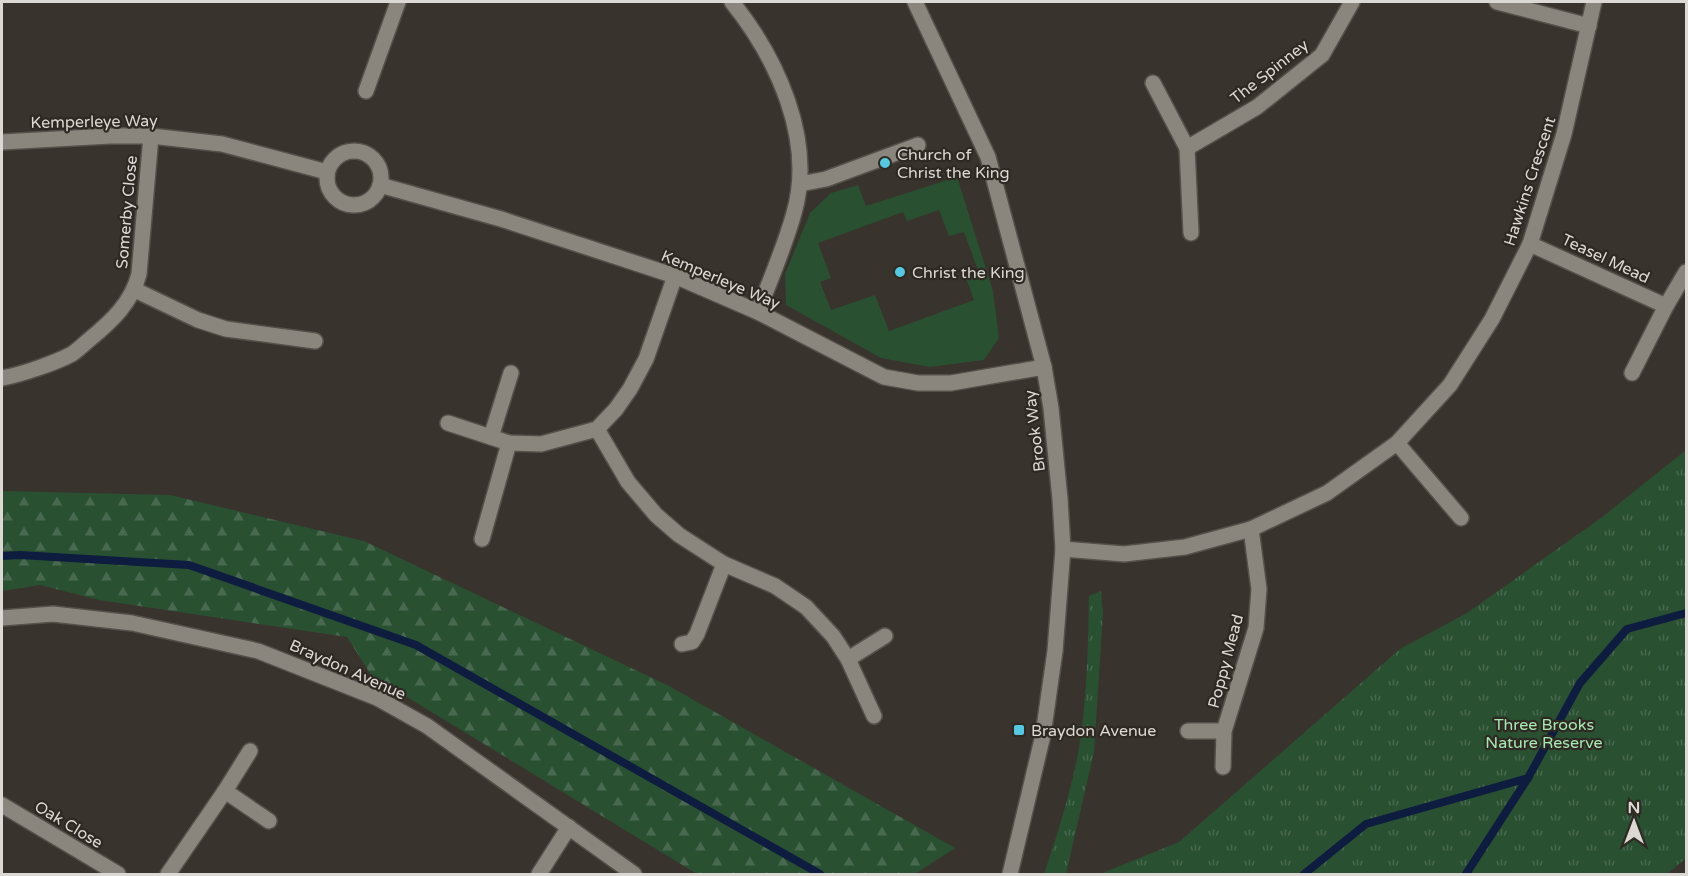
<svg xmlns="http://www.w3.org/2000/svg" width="1688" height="876" font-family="'Varela Round',sans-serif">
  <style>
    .grass { fill: url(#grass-tufts) }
    .forest { fill: url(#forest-firs) }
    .garden { fill: #2a5032; fill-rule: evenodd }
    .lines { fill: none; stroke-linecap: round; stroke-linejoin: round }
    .stream { stroke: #0e1c3f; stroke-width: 8 }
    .lane-casing { stroke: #54504a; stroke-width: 18 }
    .street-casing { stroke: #54504a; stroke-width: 18 }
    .secondary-casing { stroke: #54504a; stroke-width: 18 }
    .lane { stroke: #8b867d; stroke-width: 15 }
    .street { stroke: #8b867d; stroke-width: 15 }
    .secondary { stroke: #8b867d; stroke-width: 15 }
    .poi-dot { fill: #56c9e1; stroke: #2e2922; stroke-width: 2 }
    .labels { text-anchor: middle; stroke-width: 4.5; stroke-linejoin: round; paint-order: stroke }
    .street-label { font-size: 16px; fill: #dcd9d4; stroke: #2e2922 }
    .poi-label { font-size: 16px; fill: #dcd9d4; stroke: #2e2922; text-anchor: start }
    .park-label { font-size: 16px; fill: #a6e8b2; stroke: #2e2922 }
  </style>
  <defs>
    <pattern id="grass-tufts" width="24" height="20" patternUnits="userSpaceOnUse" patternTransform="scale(1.5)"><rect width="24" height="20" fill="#2a5032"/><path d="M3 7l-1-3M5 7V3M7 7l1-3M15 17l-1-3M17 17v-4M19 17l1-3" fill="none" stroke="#48694f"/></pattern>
    <pattern id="forest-firs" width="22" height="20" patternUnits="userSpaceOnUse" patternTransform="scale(1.5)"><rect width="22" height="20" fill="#2a5032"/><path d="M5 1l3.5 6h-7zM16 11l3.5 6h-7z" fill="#48694f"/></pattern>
  </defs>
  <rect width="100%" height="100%" fill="#38332c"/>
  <g class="grass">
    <path d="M 1686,450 L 1686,858 L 1667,874 L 1100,874 L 1179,842 L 1400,649 L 1467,613 L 1601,518 Z"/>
    <path d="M 1101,591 L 1103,613 L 1094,752 L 1066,874 L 1044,874 C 1057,836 1070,794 1078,754 C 1087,702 1088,649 1089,596 Z"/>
  </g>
  <path class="forest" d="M 2,491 L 170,495 L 364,541 L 669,686 L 955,848 L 915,874 L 697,874 L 371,675 L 347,637 L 99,600 L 40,585 L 2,591 Z"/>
  <path class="garden" d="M 957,177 L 993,291 L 999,338 L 984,360 L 930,367 L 881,358 L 786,305 L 785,274 L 810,213 L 831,193 L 858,185 L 866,206 ZM 939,210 L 949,236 L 964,232 L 978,270 L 965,275 L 974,300 L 889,331 L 875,295 L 831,310 L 820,282 L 831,278 L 818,243 L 903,212 L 907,221 Z"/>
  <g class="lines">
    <g class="stream">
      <path d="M 2,556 L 20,555 L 189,565 L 416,645 L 820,874"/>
      <path d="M 1304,874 L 1366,824 L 1528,778"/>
      <path d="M 1466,874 L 1528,778 L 1580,683 L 1627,629 L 1686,613"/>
    </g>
    <defs>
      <path id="lane" d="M 800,184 L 826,179 L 918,145"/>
      <g id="street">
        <path d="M 732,2 C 777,58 815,140 794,213 C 785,246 770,280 758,312"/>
        <path d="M 1497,2 L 1589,26"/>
        <path d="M 1153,83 L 1187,148 L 1191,233"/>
        <path d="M 366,91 L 398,2"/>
        <path d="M 2,142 L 110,136 L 151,136 L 222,144 L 327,172"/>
        <path d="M 1187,148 L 1257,107 L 1322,55 L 1352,2"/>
        <circle cx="354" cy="178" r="27"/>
        <path d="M 380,185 L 501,219 L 675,276 L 758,312 L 884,377 L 918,383 L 951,383 L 1044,367"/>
        <path d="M 1530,244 L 1666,306"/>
        <path d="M 135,290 L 198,320 L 226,329 L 315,341"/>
        <path d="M 1632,373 L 1666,306 L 1686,272"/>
        <path d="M 2,378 C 20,375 55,363 72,354 C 78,350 84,344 90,339 C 112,321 132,302 139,274 L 151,136"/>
        <path d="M 448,423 L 509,443 L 541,444 L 597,429 L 616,409 L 630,389 L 646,359 L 675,276"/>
        <path d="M 597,429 L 628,482 L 656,515 L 679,535 L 724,564 L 775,586 L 806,607 L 833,636 L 848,659 L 874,716"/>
        <path d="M 491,437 L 511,373"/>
        <path d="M 1397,443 L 1461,518"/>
        <path d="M 482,539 L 509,443"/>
        <path d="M 1063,549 L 1124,554 L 1185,547 L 1251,529 L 1327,493 L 1397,443 L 1450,385 L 1492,319 L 1530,244 L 1564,134 L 1594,2"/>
        <path d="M 2,618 L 53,614 L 132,623 L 258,651 L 377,698 L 427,726 L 634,874"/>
        <path d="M 682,644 L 692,642 L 697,634 L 724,564"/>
        <path d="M 848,659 L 885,636"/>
        <path d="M 1188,731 L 1224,731"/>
        <path d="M 1223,767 L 1224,731 L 1256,628 L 1259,589 L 1251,529"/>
        <path d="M 225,791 L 269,821"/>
        <path d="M 2,805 L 118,874"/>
        <path d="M 168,874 L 225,791 L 250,751"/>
        <path d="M 539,874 L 569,827"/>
      </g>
      <path id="secondary" d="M 915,2 L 988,157 L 1044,367 L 1051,408 L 1060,499 L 1063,549 L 1055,651 L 1043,735 L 1010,874"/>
    </defs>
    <use href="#lane" class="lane-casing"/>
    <use href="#street" class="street-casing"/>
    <use href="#secondary" class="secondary-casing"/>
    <use href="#lane" class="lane"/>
    <use href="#street" class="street"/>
    <use href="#secondary" class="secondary"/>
  </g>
  <g class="poi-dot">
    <circle cx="885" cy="163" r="6"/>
    <circle cx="900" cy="272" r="6"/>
    <rect x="1013" y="724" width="12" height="12" rx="3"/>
  </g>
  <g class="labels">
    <g class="street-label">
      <text transform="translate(1269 71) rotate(-38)" y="6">The Spinney</text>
      <text transform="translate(94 121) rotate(-1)" y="6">Kemperleye Way</text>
      <text transform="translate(1529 181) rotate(-72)" y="6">Hawkins Crescent</text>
      <text transform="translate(126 212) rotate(-85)" y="6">Somerby Close</text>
      <text transform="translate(1606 258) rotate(25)" y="6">Teasel Mead</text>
      <text transform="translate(721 279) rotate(23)" y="6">Kemperleye Way</text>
      <text transform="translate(1034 431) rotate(-97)" y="6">Brook Way</text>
      <text transform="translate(1225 661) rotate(-75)" y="6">Poppy Mead</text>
      <text transform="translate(348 669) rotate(24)" y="6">Braydon Avenue</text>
      <text transform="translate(69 824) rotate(31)" y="6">Oak Close</text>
    </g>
    <g class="poi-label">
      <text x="897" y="160">Church of<tspan x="897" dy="18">Christ the King</tspan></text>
      <text x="912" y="278">Christ the King</text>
      <text x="1031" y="736">Braydon Avenue</text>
    </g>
    <g class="park-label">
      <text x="1544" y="730">Three Brooks<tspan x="1544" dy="18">Nature Reserve</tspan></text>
    </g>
  </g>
  <rect width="1688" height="876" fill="none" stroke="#dcd9d4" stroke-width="6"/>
  <g transform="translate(1634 822)" stroke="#2e2922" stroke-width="4.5" paint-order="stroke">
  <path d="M0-4.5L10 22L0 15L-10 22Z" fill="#dcd9d4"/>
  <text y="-9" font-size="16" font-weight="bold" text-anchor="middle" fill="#dcd9d4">N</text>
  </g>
</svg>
